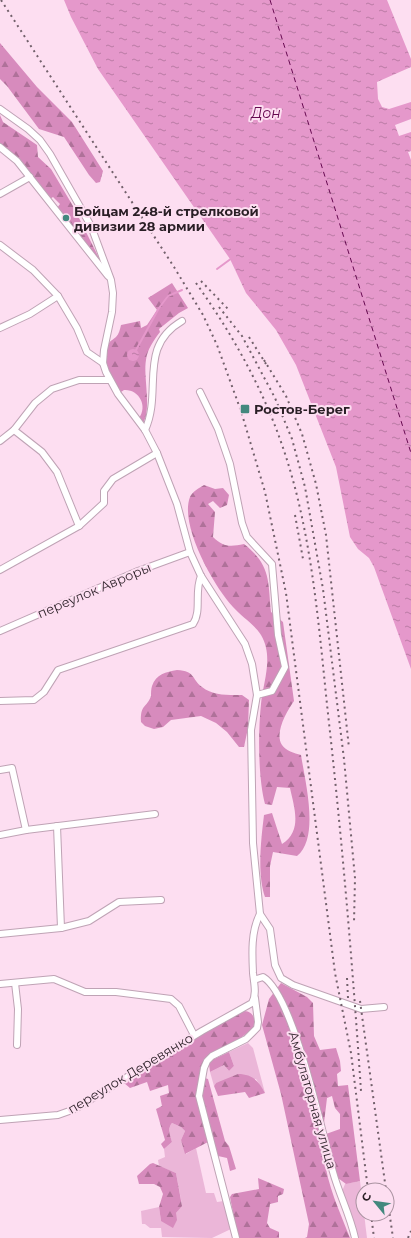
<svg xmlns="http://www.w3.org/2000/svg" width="411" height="1238" font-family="Montserrat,sans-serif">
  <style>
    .green { fill: #ebb6d8 }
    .forest { fill: url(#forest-firs) }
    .water { fill: url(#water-ripples) }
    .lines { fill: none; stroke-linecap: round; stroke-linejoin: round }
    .stream { stroke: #e598cb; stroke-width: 2 }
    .ferry { stroke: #660950; stroke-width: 1; stroke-dasharray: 5 4; stroke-linecap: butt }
    .minor-casing { stroke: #bfa3b5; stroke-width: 8 }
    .minor { stroke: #fff; stroke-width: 6 }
    .rail { stroke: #72606b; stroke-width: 2; stroke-dasharray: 2 4; stroke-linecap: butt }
    .poi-dot { fill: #43887e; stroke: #fddef1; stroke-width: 1.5 }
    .labels { text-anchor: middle; stroke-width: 4; stroke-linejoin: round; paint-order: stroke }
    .poi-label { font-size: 13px; font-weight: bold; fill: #2a1f26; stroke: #fddef1; text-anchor: start }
    .street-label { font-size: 13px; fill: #2a1f26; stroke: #fddef1 }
    .water-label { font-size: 14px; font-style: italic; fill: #660950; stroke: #fddef1 }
  </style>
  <defs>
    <pattern id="forest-firs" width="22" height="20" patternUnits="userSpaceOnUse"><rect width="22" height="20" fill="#d78bbd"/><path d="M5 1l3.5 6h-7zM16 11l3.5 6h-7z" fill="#af7199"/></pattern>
    <pattern id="water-ripples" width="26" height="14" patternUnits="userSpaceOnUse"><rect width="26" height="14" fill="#e598cb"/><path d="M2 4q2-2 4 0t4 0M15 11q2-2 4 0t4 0" fill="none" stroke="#ba7ba5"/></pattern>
  </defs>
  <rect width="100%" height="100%" fill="#fddef1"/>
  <g class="green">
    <path d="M 248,1043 L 253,1048 L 265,1093 L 256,1079 L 216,1083 L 214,1086 L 210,1072 L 224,1065 L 229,1071 L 234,1066 L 229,1052 Z"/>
    <path d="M 172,1123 L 181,1127 L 185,1131 L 181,1140 L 186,1154 L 196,1148 L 206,1193 L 214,1193 L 217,1202 L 224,1201 L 231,1229 L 212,1238 L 162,1237 L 161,1228 L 150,1228 L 145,1224 L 142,1224 L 141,1211 L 159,1207 L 161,1221 L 176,1213 L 182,1205 L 176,1173 L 159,1166 L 158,1160 L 165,1157 L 164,1149 L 172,1142 C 170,1135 167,1129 172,1123 Z"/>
    <path d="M 360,1181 L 367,1238 L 355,1238 L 341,1194 L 345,1184 Z"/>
  </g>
  <g class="forest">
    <path d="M 0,43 L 37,87 L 72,122 L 103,171 L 100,182 L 96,183 L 89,175 L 64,137 L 39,129 L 7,86 L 0,79 Z"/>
    <path d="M 0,115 L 3,122 L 37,145 L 38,157 L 51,169 L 73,206 L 102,264 L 57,208 L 60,204 L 53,197 L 50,199 L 0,145 Z"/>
    <path d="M 172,283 L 188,308 L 179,313 L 159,329 L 160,332 C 154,340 147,350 146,360 C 143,376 152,410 143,423 L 139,418 C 148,406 139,389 124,390 L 121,392 C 112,381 100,357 109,343 C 111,340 114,339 116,337 C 119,334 120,329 121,325 L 140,321 L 141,328 L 147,325 L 157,310 L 148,298 Z"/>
    <path d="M 204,485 L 215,489 L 223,488 L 229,495 L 227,505 L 220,508 L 213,501 L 208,504 L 215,512 L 213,537 C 223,547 230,547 244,544 C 271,565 268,581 271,612 L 283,622 L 294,701 C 287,711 274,733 282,745 C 286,751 294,753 301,755 C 305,781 320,838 297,856 L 273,852 L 270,866 L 270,897 L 265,897 C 257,874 261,840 264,815 L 272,813 L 282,844 C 303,831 294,807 290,788 L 277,787 L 272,805 L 265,804 C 258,777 258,733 261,704 C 263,682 274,657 261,635 C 256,626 241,616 233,607 C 214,587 179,525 190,497 C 192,492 199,488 204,485 Z"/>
    <path d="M 177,670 C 196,671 191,679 202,687 C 213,696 229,695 242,695 L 249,700 L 248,728 L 244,747 L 239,747 L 227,732 L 216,723 L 201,716 L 171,720 L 163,727 L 154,729 L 145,726 L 141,722 C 140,704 147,708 151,696 C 151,693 151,689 152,686 C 156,674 166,672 177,670 Z"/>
    <path d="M 281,983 L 307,997 L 313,1003 L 314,1036 L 320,1050 L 336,1048 L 340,1061 L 341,1071 L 337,1074 L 338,1086 L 348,1085 L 360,1181 L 346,1184 L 338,1178 L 326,1134 L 340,1129 L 340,1114 L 335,1108 L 332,1096 L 327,1098 C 325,1117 321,1137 324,1156 C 327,1185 340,1212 350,1238 L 305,1238 L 307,1237 L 309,1224 L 281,1094 L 262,1025 L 269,999 Z"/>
    <path d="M 243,1011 C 253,1010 258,1021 252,1029 L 233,1044 L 211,1054 L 199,1078 L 208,1142 L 185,1154 L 181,1140 L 185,1131 L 181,1127 L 172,1123 C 167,1129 170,1135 172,1142 L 164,1149 L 161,1144 L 165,1140 L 156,1109 L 162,1106 L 160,1096 L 169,1093 L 168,1085 L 150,1091 L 147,1082 L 130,1088 L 124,1083 L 124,1080 Z"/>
    <path d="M 229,1052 L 234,1066 L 229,1071 L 224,1065 L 210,1072 L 209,1064 L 214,1059 Z"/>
    <path d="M 238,1074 C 252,1074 259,1081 265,1093 L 249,1098 L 245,1092 L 218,1096 L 214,1086 L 216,1083 Z"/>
    <path d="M 205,1078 L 208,1079 L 225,1141 L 229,1146 L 236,1169 L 230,1171 L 227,1158 L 218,1156 L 202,1097 Z"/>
    <path d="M 153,1163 L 176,1173 L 182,1206 L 176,1213 L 177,1220 L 173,1228 L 161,1221 L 159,1207 L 163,1194 L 160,1187 L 154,1184 L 139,1184 L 137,1176 L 150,1164 Z"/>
    <path d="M 258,1178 L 284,1189 L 283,1194 L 278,1196 L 278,1202 L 270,1204 L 267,1223 L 270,1228 L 279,1232 L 279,1238 L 238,1238 L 230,1197 L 232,1194 L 259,1189 Z"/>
  </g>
  <g class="water">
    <path d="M 64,0 L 387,0 L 411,59 L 411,67 L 377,82 L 378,99 L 382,107 L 389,109 L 411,102 L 411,119 L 395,125 L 399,136 L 411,132 L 411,151 L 408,152 L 411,160 L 411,669 L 374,567 L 369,558 L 358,549 L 350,537 L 336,467 L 296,365 L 276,330 L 246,293 L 230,259 L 98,69 L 71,17 Z"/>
    <circle cx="133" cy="355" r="6"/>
  </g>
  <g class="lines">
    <g class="stream">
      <path d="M 217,269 L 232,258"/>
      <path d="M 136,350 L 159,308 L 168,296 L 182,290"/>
    </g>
    <path class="ferry" d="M 270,0 L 411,453"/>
    <defs>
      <g id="minor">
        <path d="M 0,109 L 28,129 L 40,140 L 50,154 L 91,226 L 111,280 L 113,293 L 112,312 L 104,350 L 103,363 L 106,372 L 118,394 L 145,430 L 157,453 L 177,504 L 190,552 L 201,576 L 245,644 L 252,664 L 257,695 L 251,730 L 253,843 L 260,914 C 251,931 252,953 253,973 C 254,983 257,994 252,1003 L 202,1031 L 75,1109 L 58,1115 L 0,1120"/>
        <path d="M 0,147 L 17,161 L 108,276"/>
        <path d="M 0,194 L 30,177"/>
        <path d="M 0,245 L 33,270 L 58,296 L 77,328 L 87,352 L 103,363"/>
        <path d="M 0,328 L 30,314 L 58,296"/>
        <path d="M 200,392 L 218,429 L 230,464 L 242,523 L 247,537 L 272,564 L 278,635 L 285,667 L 272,691 L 257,695"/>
        <path d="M 14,430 L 42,452 L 57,472 L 79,526"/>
        <path d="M 145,430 C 163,391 137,347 182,321"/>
        <path d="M 0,441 L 14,430 L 35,403 L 52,389 L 79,380 L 109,380"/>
        <path d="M 0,570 L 79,526 L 104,503 L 104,491 L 113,479 L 157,453"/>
        <path d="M 0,631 L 138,571 L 190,552"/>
        <path d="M 0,701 L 34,700 L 44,692 L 58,670 L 193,624 C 202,611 194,592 201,576"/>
        <path d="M 0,770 L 12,768 L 26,830"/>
        <path d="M 57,826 L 61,928"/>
        <path d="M 0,835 L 26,830 L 155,814"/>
        <path d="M 260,914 L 270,929 L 275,965 L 281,978 L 293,985 L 361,1009 L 384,1007"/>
        <path d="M 0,934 L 61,928 L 89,921 L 119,902 L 161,900"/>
        <path d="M 254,980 L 263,977 C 294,995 322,1134 333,1172 C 339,1194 350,1215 355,1238"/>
        <path d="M 15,983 L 18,1009 L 17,1045"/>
        <path d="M 0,984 L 54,979 L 85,992 L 116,992 L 171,999 L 179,1006 L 194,1035"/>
        <path d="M 236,1238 L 199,1096 L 204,1068 L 207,1061 L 212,1056 L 246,1039 L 257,1028 L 258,1022 L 255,998"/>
      </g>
    </defs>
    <use href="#minor" class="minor-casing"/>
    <use href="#minor" class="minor"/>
    <g class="rail">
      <path d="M 1,0 L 174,267 L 203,315 L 217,345 L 241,411 L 265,492 L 286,593 L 335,973 L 351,1053 L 368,1190"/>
      <path d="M 201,281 L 229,310"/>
      <path d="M 196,283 C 231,332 261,385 281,442 C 314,535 319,635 330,732 C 343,851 353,971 361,1091"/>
      <path d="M 219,307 L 242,336 L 275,398 L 292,439 L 305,487 L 323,589 L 344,759 L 355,878 L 354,922"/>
      <path d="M 249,337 L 266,364"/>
      <path d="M 264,360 L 286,396 L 302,434 L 316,484 L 326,535 L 349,748"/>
      <path d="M 295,515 L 303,559"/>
      <path d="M 347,978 L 348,998"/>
      <path d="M 360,1001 L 386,1190"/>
      <path d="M 387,1196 L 393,1238"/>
      <path d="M 371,1214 L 374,1238"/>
      <path d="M 408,1238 L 411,1231"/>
    </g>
  </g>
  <g class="poi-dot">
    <circle cx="66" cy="218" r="4"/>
    <rect x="240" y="404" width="10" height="10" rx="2"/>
  </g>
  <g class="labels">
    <g class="poi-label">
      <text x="74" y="216">Бойцам 248-й стрелковой<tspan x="74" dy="15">дивизии 28 армии</tspan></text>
      <text x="254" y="414">Ростов-Берег</text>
    </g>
    <g class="street-label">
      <text transform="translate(94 590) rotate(-23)" y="5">переулок Авроры</text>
      <text transform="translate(130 1073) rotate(-31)" y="5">переулок Деревянко</text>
      <text transform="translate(313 1100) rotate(74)" y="5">Амбулаторная улица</text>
    </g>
    <g class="water-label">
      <text x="266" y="118">Дон</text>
    </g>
  </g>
  <g transform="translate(375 1202) rotate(299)"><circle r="19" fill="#fddef1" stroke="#a992a0"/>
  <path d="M0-3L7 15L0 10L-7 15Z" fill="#43887e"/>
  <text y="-6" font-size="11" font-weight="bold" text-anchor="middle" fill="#2a1f26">С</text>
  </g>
</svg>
